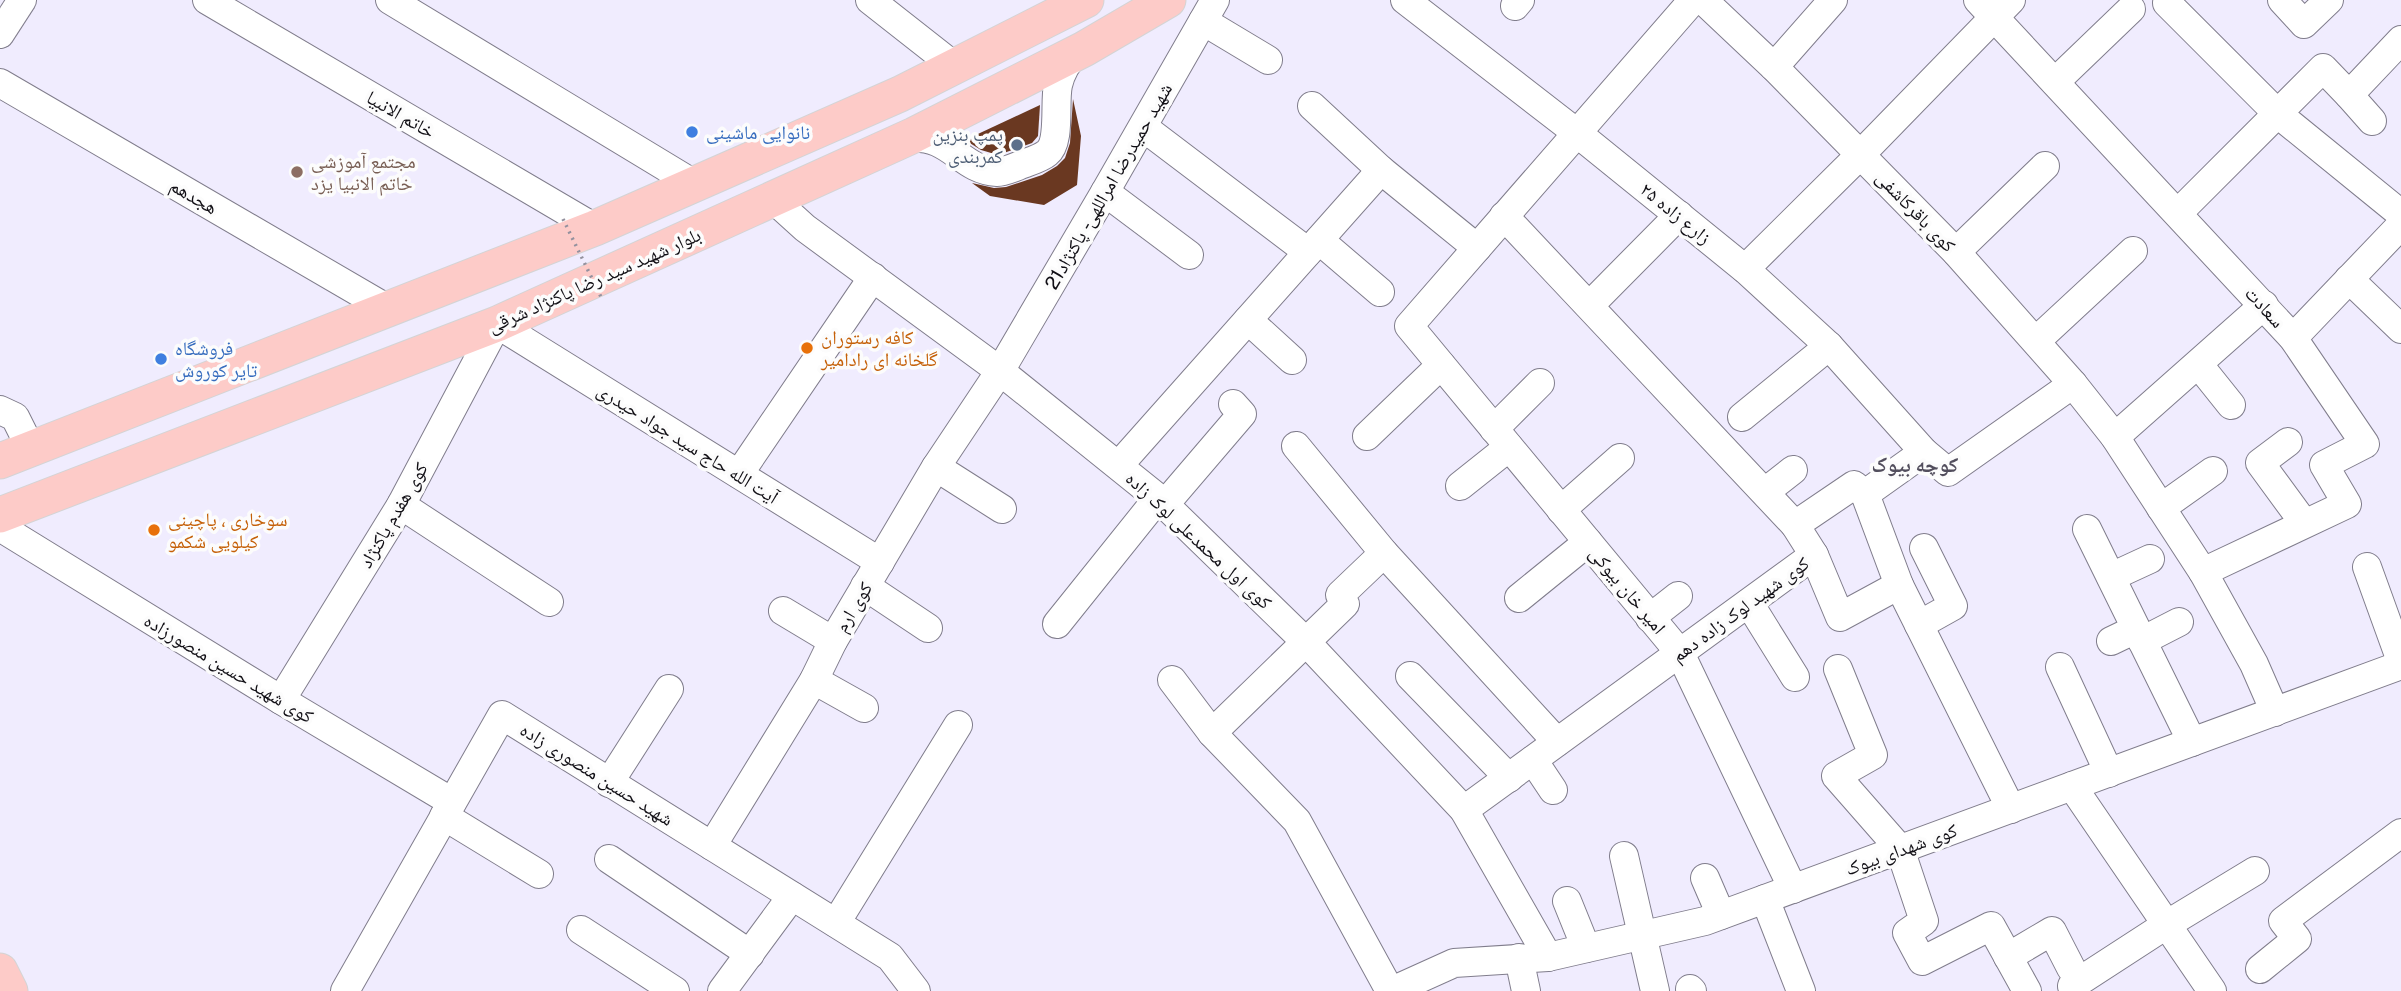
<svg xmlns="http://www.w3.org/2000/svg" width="2401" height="991" font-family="'Public Sans','Noto Naskh Arabic',sans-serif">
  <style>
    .building { fill: #6a3821 }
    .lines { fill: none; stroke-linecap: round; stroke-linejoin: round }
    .minor-casing { stroke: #807d8c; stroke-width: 30 }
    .major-casing { stroke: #d4d4d5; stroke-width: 37 }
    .minor { stroke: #fff; stroke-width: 28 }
    .major { stroke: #fdcbc8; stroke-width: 35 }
    .path-bridge { stroke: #94919e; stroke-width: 3.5; stroke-dasharray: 2 5; stroke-linecap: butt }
    .shop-dot { fill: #3f7fe0; stroke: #fcfcfc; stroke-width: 2.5 }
    .service-dot { fill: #5c6f8a; stroke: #fcfcfc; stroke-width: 2.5 }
    .education-dot { fill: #8d6e63; stroke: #fcfcfc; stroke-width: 2.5 }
    .food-dot { fill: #e8710a; stroke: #fcfcfc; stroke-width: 2.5 }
    .labels { text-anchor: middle; stroke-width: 7; stroke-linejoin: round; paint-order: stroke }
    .street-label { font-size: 19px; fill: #110f15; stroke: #fcfcfc }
    .shop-label { font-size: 19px; fill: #366cbe; stroke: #fcfcfc; text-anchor: start }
    .service-label { font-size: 19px; fill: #4e5e75; stroke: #fcfcfc; text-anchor: end }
    .education-label { font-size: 19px; fill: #785e54; stroke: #fcfcfc; text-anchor: start }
    .food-label { font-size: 19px; fill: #c56008; stroke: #fcfcfc; text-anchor: start }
    .neighbourhood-label { font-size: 21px; font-weight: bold; fill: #524e5d; stroke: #fcfcfc }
  </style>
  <rect width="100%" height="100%" fill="#f0ecfe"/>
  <g class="building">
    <path d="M 1073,99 L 1081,136 L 1077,185 L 1044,205 L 990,196 L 972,183 L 994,188 L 1006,187 L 1042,175 L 1057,166 L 1065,158 L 1070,143 Z"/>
    <path d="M 1040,105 L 1038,136 L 1032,143 L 998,155 L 981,150 L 965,140 Z"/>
  </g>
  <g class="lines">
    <defs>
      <g id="minor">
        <path d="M 207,0 L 595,228"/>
        <path d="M 390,0 L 694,184"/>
        <path d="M 870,0 L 954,66"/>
        <path d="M 1405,0 L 1577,133 L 1745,269 L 1829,346 L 1924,452"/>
        <path d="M 1693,0 L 1409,326 L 1680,653 L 1793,889"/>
        <path d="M 1703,0 L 1774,67 L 1956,252 L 2073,384 L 2115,437 L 2203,572 L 2254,664 L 2275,712"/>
        <path d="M 1978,0 L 2293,338 L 2365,444 L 2324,465 L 2347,504 L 2203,572"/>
        <path d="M 2282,0 L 2304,24 L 2329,0"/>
        <path d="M 2167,3 L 2278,114 L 2401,214"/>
        <path d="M 1515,6 L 1520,0"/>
        <path d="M 1203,21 L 1268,60"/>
        <path d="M 0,34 L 22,0"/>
        <path d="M 1774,67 L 1833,0"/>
        <path d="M 2055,82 L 2131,9"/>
        <path d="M 0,83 L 388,309"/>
        <path d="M 2349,95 L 2372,121"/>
        <path d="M 1312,106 L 1381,170 L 1477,248"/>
        <path d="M 1143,127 L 1308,252"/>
        <path d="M 909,138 C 951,134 960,170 997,172 C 1005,172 1015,167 1023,164 C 1031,161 1041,158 1047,153 C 1061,142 1054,102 1058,85 C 1061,72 1067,62 1076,52"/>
        <path d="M 1105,192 L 1189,255"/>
        <path d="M 773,199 L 805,228 L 1000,371 L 1158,498 L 1307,643 L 1464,810 L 1548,957"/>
        <path d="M 2178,213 L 2323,68 L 2349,95 L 2401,40"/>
        <path d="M 1504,216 L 1795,525"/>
        <path d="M 1319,240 L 1380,292"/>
        <path d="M 1956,252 L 2045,166"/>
        <path d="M 1745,269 L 1861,154 L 2011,0"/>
        <path d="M 2349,279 L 2401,329"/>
        <path d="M 1590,305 L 1679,215"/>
        <path d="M 1248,320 L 1292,360"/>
        <path d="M 2293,338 L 2401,225"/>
        <path d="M 2036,341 L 2133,251"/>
        <path d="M 2199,365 L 2231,405"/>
        <path d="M 0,410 L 15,417 L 31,449"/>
        <path d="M 1742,417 L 1829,346"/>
        <path d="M 1494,429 L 1540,383"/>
        <path d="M 1367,436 L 1441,365"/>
        <path d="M 2115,437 L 2264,305"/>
        <path d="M 2288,442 L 2260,463 L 2304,523"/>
        <path d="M 1119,465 L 1381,170"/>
        <path d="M 936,467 L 1002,509"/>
        <path d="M 739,474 L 873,277"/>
        <path d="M 1460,486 L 1509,447"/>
        <path d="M 1765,492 L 1793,470"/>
        <path d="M 1865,494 L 1899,585 L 2011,809"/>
        <path d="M 1165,504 L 1242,414 L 1233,404"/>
        <path d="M 401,505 L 549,602"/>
        <path d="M 2161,508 L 2213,471"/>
        <path d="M 1561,510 L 1620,458"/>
        <path d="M 2087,529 L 2192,742"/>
        <path d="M 8,532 L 281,700 L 452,802"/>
        <path d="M 1384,553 L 1557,742"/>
        <path d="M 1814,555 L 1840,617 L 1899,585"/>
        <path d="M 2367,567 L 2401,661"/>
        <path d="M 2111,577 L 2150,559"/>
        <path d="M 865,586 L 928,628"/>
        <path d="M 1519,598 L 1588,542"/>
        <path d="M 1749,603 L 1795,677"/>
        <path d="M 783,611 L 833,641"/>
        <path d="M 1650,618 L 1678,596"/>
        <path d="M 1057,624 L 1158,498"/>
        <path d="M 1919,625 L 1953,606 L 1924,548"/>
        <path d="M 2111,641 L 2136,629"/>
        <path d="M 2142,641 L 2179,622"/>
        <path d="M 2060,667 L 2109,773"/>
        <path d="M 1838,669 L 1873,755 L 1836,776 L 1900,849 L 1924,921 L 1907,933 L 1922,961 L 1991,926 L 2027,991"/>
        <path d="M 1410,676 L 1509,778"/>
        <path d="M 814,680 L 864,708"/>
        <path d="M 1172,680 L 1212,733 L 1297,821 L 1390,991"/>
        <path d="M 281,700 L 401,505 L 497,324 L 880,562"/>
        <path d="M 1212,733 L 1345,604 L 1340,595 L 1384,553 L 1296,446"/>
        <path d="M 1533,760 L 1553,790"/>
        <path d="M 609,783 L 669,689"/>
        <path d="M 2072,786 L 2212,991"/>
        <path d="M 1464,810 L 1814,555 L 1795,525 L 1854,485 L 1865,494 L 1924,452 L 1948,472 L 2073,384"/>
        <path d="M 444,816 L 539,874"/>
        <path d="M 712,846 L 814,680 L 833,641 L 936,467 L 1000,371 L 1105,192 L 1215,0"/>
        <path d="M 1624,856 L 1655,991"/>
        <path d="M 609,859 L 750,954"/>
        <path d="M 1705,878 L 1721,915"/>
        <path d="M 1765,899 L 1801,991"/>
        <path d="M 1567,901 L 1586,948"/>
        <path d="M 836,923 L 958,725"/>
        <path d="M 581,930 L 675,991"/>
        <path d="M 2008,957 L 2052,931 L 2071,968"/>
        <path d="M 1519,958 L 1526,991"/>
        <path d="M 2260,969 L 2297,939 L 2283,921 L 2401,833"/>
        <path d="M 2072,986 L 2166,925 L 2255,871"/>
        <path d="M 1690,989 L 1692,991"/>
        <path d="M 345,991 L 502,715 L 890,957 L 916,991"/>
        <path d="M 722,991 L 792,896"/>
        <path d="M 1392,991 L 1454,963 L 1548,957 L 1705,921 L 2401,665"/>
      </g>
      <g id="major">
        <path d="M 0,461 L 595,228 L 900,94 L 1086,0"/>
        <path d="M 0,515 L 497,324 L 914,135 L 1084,49 L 1168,0"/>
        <path d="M 0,971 L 10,991"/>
      </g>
    </defs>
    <use href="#minor" class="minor-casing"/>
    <use href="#major" class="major-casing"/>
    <use href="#minor" class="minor"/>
    <use href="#major" class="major"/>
    <path class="path-bridge" d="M 563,219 L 601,297"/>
  </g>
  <g class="shop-dot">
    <circle cx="692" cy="132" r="7"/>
    <circle cx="161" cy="359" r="7"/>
  </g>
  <circle class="service-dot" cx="1017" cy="145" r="7"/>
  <circle class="education-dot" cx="297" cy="172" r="7"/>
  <g class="food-dot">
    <circle cx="807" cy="348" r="7"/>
    <circle cx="154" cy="530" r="7"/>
  </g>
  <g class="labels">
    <g class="street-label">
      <text transform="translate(401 114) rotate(30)" y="7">خاتم الانبیا</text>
      <text transform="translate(1108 186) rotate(-60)" y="7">شهید حمیدرضا امراللهی- پاکنژاد21</text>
      <text transform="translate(194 196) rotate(30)" y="7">هجدهم</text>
      <text transform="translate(1916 211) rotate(46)" y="7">کوی باقرکاشفی</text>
      <text transform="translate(1676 213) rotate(39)" y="7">زارع زاده ۲۵</text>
      <text transform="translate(594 280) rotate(-24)" y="7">بلوار شهید سید رضا پاکنژاد شرقی</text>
      <text transform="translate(2265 307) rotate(48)" y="7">سعادت</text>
      <text transform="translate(688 443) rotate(32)" y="7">آیت الله حاج سید جواد حیدری</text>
      <text transform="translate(393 515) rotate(-60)" y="7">کوی هفدم پاکنژاد</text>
      <text transform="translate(1199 540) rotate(43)" y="7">کوی اول محمدعلی لوک زاده</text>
      <text transform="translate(1628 590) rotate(50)" y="7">امیر خان بیوکی</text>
      <text transform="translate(853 607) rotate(-59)" y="7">کوی ارم</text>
      <text transform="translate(1740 609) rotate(-36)" y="7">کوی شهید لوک زاده دهم</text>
      <text transform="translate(229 668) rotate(31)" y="7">کوی شهید حسین منصورزاده</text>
      <text transform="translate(597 774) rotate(32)" y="7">شهید حسین منصوری زاده</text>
      <text transform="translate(1901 849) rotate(-20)" y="7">کوی شهدای بیوک</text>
    </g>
    <g class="shop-label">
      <text x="706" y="139">نانوایی ماشینی</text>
      <text x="175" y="355">فروشگاه<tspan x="175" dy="22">تایر کوروش</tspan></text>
    </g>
    <g class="service-label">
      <text x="1003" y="141">پمپ بنزین<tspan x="1003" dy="22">کمربندی</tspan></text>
    </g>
    <g class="education-label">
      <text x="311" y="168">مجتمع آموزشی<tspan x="311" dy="22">خاتم الانبیا یزد</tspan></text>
    </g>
    <g class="food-label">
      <text x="821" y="344">کافه رستوران<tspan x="821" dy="22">گلخانه ای رادامیر</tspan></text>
      <text x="168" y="526">سوخاری ، پاچینی<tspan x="168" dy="22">کیلویی شکمو</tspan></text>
    </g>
    <g class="neighbourhood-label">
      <text x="1915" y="472">کوچه بیوک</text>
    </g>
  </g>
</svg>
